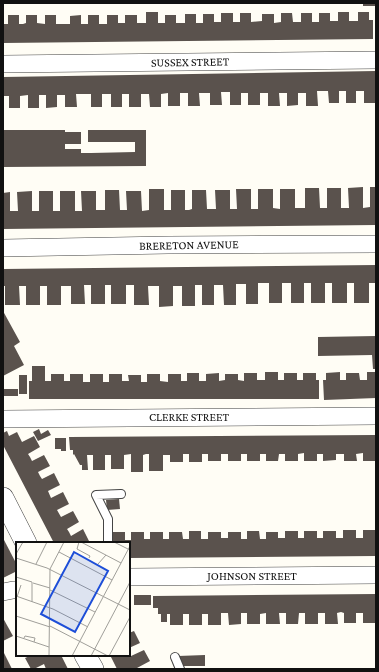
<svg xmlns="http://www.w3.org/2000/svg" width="379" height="672" font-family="'Crimson Pro',serif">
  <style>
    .building { fill: #5a524d }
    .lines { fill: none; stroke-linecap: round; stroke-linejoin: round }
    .service-casing { stroke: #444; stroke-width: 10 }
    .minor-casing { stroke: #444; stroke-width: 18 }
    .tertiary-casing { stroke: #444; stroke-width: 22 }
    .service { stroke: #fff; stroke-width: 8 }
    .minor { stroke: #fff; stroke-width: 17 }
    .tertiary { stroke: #fff; stroke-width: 21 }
    .labels { text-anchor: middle; stroke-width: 4; stroke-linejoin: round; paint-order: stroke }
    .street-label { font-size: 12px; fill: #111; stroke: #fff }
    .inset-road { fill: none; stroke: #a09f9a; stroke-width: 1 }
    .view { fill: #1d4ed8; fill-opacity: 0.15; stroke: #1d4ed8; stroke-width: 2 }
    .inset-edge { fill: none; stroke: #111; stroke-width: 2 }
  </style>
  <rect width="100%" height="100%" fill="#fffdf5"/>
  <g class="building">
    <rect x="363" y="3" width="13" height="3"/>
    <path d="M 146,12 L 158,12 L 158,23 L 165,23 L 165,15 L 176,15 L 176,23 L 185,23 L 185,14 L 196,14 L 196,23 L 203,23 L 203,14 L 214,14 L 214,22 L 221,22 L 221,13 L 233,13 L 233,22 L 240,22 L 240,13 L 251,13 L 251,22 L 262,21 L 262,14 L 274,14 L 274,23 L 281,22 L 281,13 L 292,13 L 293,22 L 301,22 L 301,13 L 312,13 L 312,22 L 319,22 L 319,13 L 330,13 L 330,21 L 338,21 L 338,12 L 349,12 L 349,21 L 358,21 L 358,12 L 369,12 L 369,20 L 373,20 L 373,39 L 3,43 L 3,24 L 8,24 L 8,15 L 19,15 L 19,24 L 23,24 L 26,23 L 26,15 L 37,15 L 37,23 L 45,24 L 45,15 L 56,15 L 56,24 L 70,24 L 70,16 L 81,15 L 81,24 L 88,24 L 88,15 L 99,15 L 99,24 L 107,24 L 107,15 L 118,15 L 118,23 L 125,23 L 125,15 L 137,15 L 137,23 L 146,23 Z"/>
    <path d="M 376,71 L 375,103 L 364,103 L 364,91 L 356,91 L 356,103 L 346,103 L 346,91 L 339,91 L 339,103 L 329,103 L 328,91 L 317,91 L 318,106 L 306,106 L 306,93 L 298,93 L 298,105 L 287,106 L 287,93 L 279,93 L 280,106 L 268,106 L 268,93 L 260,93 L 260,105 L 248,105 L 248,93 L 241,93 L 241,105 L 230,105 L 230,92 L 221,92 L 222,105 L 210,105 L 210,93 L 199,93 L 200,106 L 188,106 L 188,93 L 180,93 L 180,106 L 168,106 L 168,93 L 161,94 L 161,107 L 150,107 L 149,94 L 141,94 L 141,107 L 129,107 L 129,94 L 122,94 L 122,107 L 111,107 L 111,94 L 102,94 L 102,107 L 91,107 L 91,94 L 76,94 L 77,107 L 65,107 L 65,95 L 57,95 L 57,107 L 46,108 L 46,95 L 39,95 L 39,108 L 28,108 L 28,95 L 20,96 L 20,108 L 9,108 L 9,96 L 3,96 L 3,77 Z"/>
    <path d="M 3,130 L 65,130 L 65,132 L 81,132 L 81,144 L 65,144 L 65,149 L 81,149 L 81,153 L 91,153 L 135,152 L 135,142 L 88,142 L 88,130 L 146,130 L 146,166 L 3,167 Z"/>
    <path d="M 363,187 L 363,208 L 370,207 L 370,187 L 376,187 L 376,225 L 3,229 L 3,193 L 10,192 L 10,211 L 18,211 L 17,192 L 32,191 L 32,211 L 39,211 L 39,191 L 53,191 L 53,211 L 60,211 L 60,191 L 75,191 L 75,211 L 82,211 L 81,191 L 96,191 L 96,210 L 105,210 L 105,190 L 119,190 L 120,210 L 127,210 L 126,191 L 141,191 L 142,211 L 149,210 L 149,189 L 164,189 L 164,210 L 171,210 L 171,190 L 185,190 L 185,210 L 189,210 L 192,209 L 192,190 L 206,190 L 207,209 L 216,209 L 215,190 L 230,190 L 230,209 L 237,209 L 236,189 L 251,189 L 251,209 L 258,209 L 258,189 L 273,189 L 273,208 L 280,209 L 280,189 L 295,189 L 295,208 L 305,208 L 305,188 L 319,188 L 320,208 L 327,208 L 327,188 L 341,188 L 341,208 L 349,208 L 348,188 Z"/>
    <path d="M 376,265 L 376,283 L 369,283 L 369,303 L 354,303 L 354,283 L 347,283 L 347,303 L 332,303 L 332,283 L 325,283 L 325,303 L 311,303 L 311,283 L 304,283 L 304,303 L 291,303 L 291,283 L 282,283 L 282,303 L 269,303 L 269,283 L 258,283 L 258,304 L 246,304 L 246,284 L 236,284 L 236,305 L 224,305 L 223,285 L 214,285 L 214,305 L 202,305 L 202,285 L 195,285 L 195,306 L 182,306 L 182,286 L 173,286 L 173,306 L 159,307 L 159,286 L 148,286 L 149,305 L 134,305 L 134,285 L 126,285 L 126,304 L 111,304 L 111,285 L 105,285 L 105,304 L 91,304 L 91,285 L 84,285 L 85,304 L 71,304 L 71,286 L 61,286 L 61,305 L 47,305 L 47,286 L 40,286 L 40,305 L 26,305 L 26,286 L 19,286 L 20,305 L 5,305 L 5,286 L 3,286 L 3,269 Z"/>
    <path d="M 3,311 L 20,342 L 14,346 L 24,365 L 3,376 Z"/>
    <path d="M 376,336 L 376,369 L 373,369 L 372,355 L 318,356 L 318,337 Z"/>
    <path d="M 32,366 L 45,366 L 45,381 L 51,381 L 51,374 L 64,374 L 64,381 L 70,381 L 70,374 L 83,374 L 83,382 L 90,382 L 90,374 L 103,374 L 103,382 L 109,382 L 109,374 L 122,374 L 122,381 L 129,381 L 128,375 L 141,375 L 141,382 L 147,382 L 147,374 L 160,374 L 160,381 L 168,382 L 168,374 L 181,374 L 181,381 L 187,381 L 187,373 L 199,373 L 199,381 L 206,381 L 206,374 L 219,373 L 219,381 L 225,380 L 225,374 L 238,374 L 238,380 L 244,381 L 244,373 L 257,373 L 257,380 L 265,380 L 265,372 L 278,372 L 278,380 L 284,380 L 284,373 L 297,373 L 297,380 L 303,380 L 303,373 L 316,373 L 316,380 L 319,380 L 319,399 L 29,399 L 29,381 L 32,381 Z"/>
    <path d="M 340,372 L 340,380 L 346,380 L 346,373 L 359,373 L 360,380 L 367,380 L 367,372 L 376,372 L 376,398 L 324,400 L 323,380 L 326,380 L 326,373 Z"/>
    <rect x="19" y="375" width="8" height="19"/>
    <rect x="3" y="389" width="15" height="7"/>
    <path d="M 39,429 L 41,434 L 48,430 L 51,435 L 38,441 L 33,432 Z"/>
    <path d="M 7,431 L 9,436 L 17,432 L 22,442 L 34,436 L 40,447 L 28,454 L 30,457 L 32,461 L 44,455 L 50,466 L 38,472 L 40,476 L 42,479 L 54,473 L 60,485 L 48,491 L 51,498 L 63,492 L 69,504 L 57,510 L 61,517 L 73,511 L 79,522 L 67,529 L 69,532 L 71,536 L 83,529 L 89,541 L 85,543 L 54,543 L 3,445 L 3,433 Z"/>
    <path d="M 376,435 L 376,461 L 363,461 L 363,453 L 356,454 L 357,461 L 344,461 L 344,454 L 336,454 L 336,460 L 323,461 L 323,454 L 317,454 L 317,461 L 304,461 L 304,453 L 298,454 L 298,461 L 285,461 L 285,454 L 279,454 L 278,461 L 266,461 L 266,454 L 260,454 L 260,461 L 247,461 L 247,454 L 241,454 L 241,461 L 228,461 L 228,454 L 221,454 L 221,461 L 208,461 L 208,454 L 202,454 L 202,462 L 189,462 L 189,454 L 183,454 L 183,462 L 170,462 L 170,455 L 163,455 L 163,471 L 149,471 L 149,454 L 146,454 L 143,455 L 143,472 L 131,472 L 131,454 L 124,455 L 124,469 L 111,469 L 111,455 L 105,455 L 105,470 L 93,470 L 93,455 L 87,455 L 88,470 L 82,470 L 82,465 L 80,465 L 74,454 L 73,455 L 73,450 L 70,450 L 69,437 Z"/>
    <path d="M 55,438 L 66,438 L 66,451 L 61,451 L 61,449 L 55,449 Z"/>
    <path d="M 119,499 L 120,509 L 107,510 L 106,500 Z"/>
    <path d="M 343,530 L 356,530 L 356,538 L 363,538 L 363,530 L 376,530 L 376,556 L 129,558 L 129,543 L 110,543 L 110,540 L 112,539 L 112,532 L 125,532 L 125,540 L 131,540 L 131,532 L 144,532 L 144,539 L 150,539 L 150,532 L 163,532 L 163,539 L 169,539 L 169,532 L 182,532 L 183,539 L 189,539 L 189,531 L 201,531 L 201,539 L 208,539 L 208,532 L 221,532 L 221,538 L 228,538 L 228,532 L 241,532 L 241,539 L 247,539 L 247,531 L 259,531 L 260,539 L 266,539 L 266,532 L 278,532 L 278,538 L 285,538 L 285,531 L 298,531 L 298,538 L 304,538 L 304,531 L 317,531 L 317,538 L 323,538 L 323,531 L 336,531 L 336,538 L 343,538 Z"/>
    <path d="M 3,538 L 17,565 L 17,571 L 3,578 Z"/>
    <path d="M 376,594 L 376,623 L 363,623 L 363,613 L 356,613 L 356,623 L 344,623 L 344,613 L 341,612 L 337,613 L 338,624 L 325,624 L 325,613 L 318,613 L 318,624 L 305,624 L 305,613 L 299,613 L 298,624 L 286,624 L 286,613 L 279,613 L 280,624 L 266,624 L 266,613 L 260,614 L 260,624 L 247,624 L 247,613 L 241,613 L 241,624 L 229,625 L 228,613 L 221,613 L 221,625 L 208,625 L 208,614 L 202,614 L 202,625 L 189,625 L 189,614 L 183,614 L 183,625 L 170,625 L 170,614 L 167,614 L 167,622 L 161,622 L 161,614 L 158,614 L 158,608 L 153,608 L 153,596 Z"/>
    <rect x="134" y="595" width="17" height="10"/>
    <path d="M 3,618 L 13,636 L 3,641 Z"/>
    <path d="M 134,631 L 140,643 L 129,648 L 129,633 Z"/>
    <path d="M 144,650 L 150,661 L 137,668 L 138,669 L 117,669 L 110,655 L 129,655 L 129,651 L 131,656 Z"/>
    <path d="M 3,651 L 12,669 L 3,669 Z"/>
    <path d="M 32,655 L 61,655 L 68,669 L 46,669 L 44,664 L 34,669 L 31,669 L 25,658 Z"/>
    <path d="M 205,655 L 205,666 L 182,666 L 178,656 Z"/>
  </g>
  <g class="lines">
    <defs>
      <g id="service">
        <path d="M 108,543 L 108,519 L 96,495 L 121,494"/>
        <path d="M 175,657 L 180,669"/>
      </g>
      <g id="minor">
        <path d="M 3,64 L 376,60"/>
        <path d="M 3,248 L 168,245 L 376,244"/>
        <path d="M 3,419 L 376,416"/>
        <path d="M 129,577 L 376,575"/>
        <path d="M 3,592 L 13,590"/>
      </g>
      <g id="tertiary">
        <path d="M 3,498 L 26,543"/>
        <path d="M 85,655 L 93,669"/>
      </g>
    </defs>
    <use href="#service" class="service-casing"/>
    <use href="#minor" class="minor-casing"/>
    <use href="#tertiary" class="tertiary-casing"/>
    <use href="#service" class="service"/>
    <use href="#minor" class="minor"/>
    <use href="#tertiary" class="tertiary"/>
  </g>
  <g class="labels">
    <g class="street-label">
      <text transform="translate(190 62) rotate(-1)" y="4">SUSSEX STREET</text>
      <text transform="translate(189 245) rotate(-1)" y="4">BRERETON AVENUE</text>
      <text x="189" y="421">CLERKE STREET</text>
      <text x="252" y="580">JOHNSON STREET</text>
    </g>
  </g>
  <g transform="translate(16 542)">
    <rect width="114" height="114" fill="#fffdf5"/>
    <path class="inset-road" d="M 63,0 L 61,7 L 74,14 L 73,16M 65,0 L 105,21M 98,0 L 114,8M 43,10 L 96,38M 0,12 L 7,0M 0,16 L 31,26 L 114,68M 20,22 L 31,0M 82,22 L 90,13M 0,35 L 16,40 L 16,60M 17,41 L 34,46M 34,48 L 79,70M 0,54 L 37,67 L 72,85M 1,55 L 5,43M 0,74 L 34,85M 34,84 L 92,114M 0,94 L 33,105M 8,96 L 9,94 L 19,96 L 18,100M 33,114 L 34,27 L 48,0M 56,114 L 114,4M 75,114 L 114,40M 93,114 L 114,75"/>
    <path class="view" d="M 58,10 L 92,29 L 59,90 L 25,72 Z"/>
    <rect width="114" height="114" class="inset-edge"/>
  </g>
  <rect width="379" height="672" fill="none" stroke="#111111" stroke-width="8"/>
</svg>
